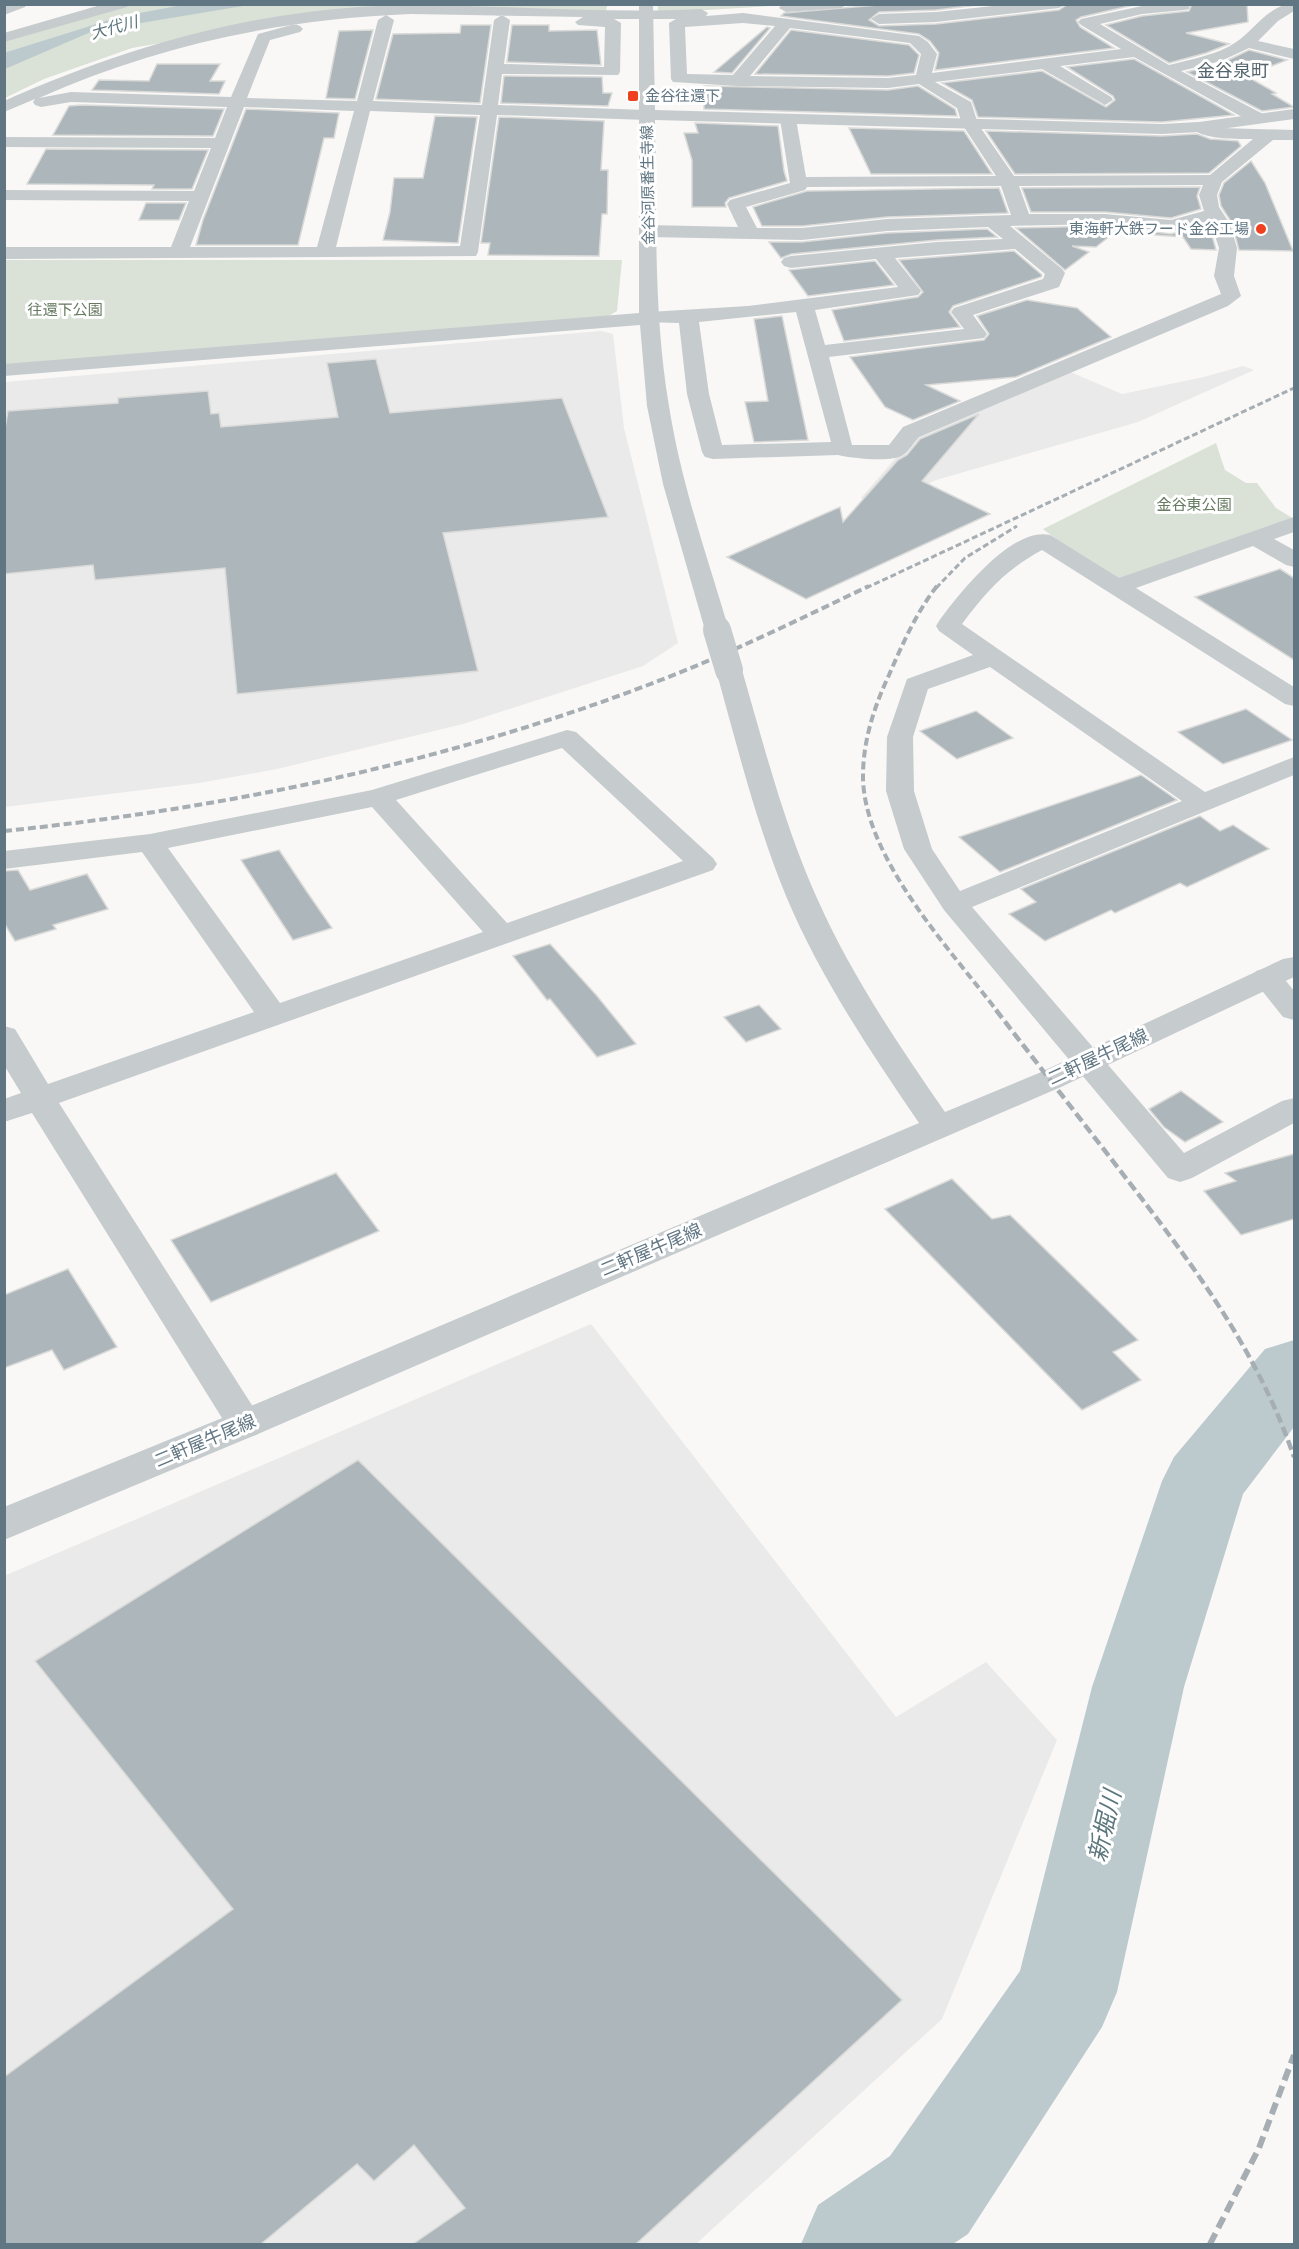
<svg xmlns="http://www.w3.org/2000/svg" width="1299" height="2249" font-family="'Fira Sans Condensed','Noto Sans JP',sans-serif">
  <style>
    .built { fill: #e9eae9 }
    .green { fill: #dae1d6 }
    .water { fill: #bccace }
    .lines { fill: none; stroke-linecap: round; stroke-linejoin: round }
    .river { fill: #bccace; fill-rule: evenodd }
    .building { fill: #acb6bb; stroke: #dadad8; stroke-width: 1.5 }
    .minor { fill: #c6cbce; fill-rule: evenodd }
    .tertiary { fill: #c6cbce; fill-rule: evenodd }
    .rail-far3 { stroke: #a6aeb3; stroke-width: 3; stroke-dasharray: 6 3; stroke-linecap: butt }
    .rail-far2 { stroke: #a6aeb3; stroke-width: 4; stroke-dasharray: 8 4; stroke-linecap: butt }
    .rail-far1 { stroke: #a6aeb3; stroke-width: 4.5; stroke-dasharray: 10 4.5; stroke-linecap: butt }
    .rail { stroke: #a6aeb3; stroke-width: 6; stroke-dasharray: 12 6; stroke-linecap: butt }
    .tertiary-bridge { stroke: #c6cbce; stroke-width: 28 }
    .poi-dot { fill: #ef411f; stroke: #fff; stroke-width: 2 }
    .labels { text-anchor: middle; stroke-width: 6; stroke-linejoin: round; paint-order: stroke }
    .far-poi-label { font-size: 15px; fill: #617683; stroke: #fff; text-anchor: start }
    .far-street-label { font-size: 15px; fill: #617683; stroke: #fff }
    .far-park-label { font-size: 15px; fill: #677a61; stroke: #fff }
    .far-water-label { font-size: 16px; font-style: italic; fill: #5c767d; stroke: #fff }
    .far-quarter-label { font-size: 18px; fill: #54646d; stroke: #fff }
    .street-label { font-size: 18px; fill: #617683; stroke: #fff }
    .near-water-label { font-size: 24px; font-style: italic; fill: #5c767d; stroke: #fff }
  </style>
  <rect width="100%" height="100%" fill="#f9f8f6"/>
  <g class="built">
    <path d="M 601,331 L 613,334 L 624,428 L 678,643 L 643,666 L 463,724 L 277,769 L 199,783 L 5,807 L 5,382 Z"/>
    <path d="M 1243,366 L 1254,370 L 1138,422 L 936,480 L 877,506 L 861,498 L 917,433 L 1068,371 L 1122,394 L 1204,377 Z"/>
    <path d="M 591,1324 L 896,1717 L 986,1662 L 1057,1740 L 942,2019 L 696,2244 L 5,2244 L 4,1576 Z"/>
  </g>
  <g class="green">
    <path d="M 130,5 L 607,5 L 606,13 L 337,13 L 132,48 L 44,79 L 5,98 L 5,38 Z"/>
    <path d="M 658,5 L 788,5 L 658,13 Z"/>
    <path d="M 5,260 L 622,260 L 617,311 L 607,317 L 5,365 Z"/>
    <path d="M 1216,443 L 1225,470 L 1246,483 L 1257,483 L 1276,508 L 1294,519 L 1120,580 L 1106,578 L 1043,529 Z"/>
  </g>
  <path class="water" d="M 182,5 L 249,5 L 93,31 L 5,69 L 5,53 L 7,52 L 119,17 Z"/>
  <g class="lines">
    <path class="river" d="M 1294,1340 L 1294,1427 L 1243,1494 L 1184,1687 L 1117,1992 L 1102,2027 L 968,2234 L 953,2244 L 801,2244 L 818,2205 L 890,2156 L 1020,1971 L 1092,1687 L 1162,1481 L 1174,1457 L 1265,1349 Z"/>
  </g>
  <g class="building">
    <path d="M 890,4 L 986,4 L 936,10 L 879,12 L 869,20 L 879,26 L 936,24 L 1059,10 L 1068,4 L 1138,4 L 1081,17 L 1076,20 L 1080,27 L 1114,48 L 935,70 L 939,53 L 930,41 L 919,34 L 781,16 L 784,13 Z"/>
    <path d="M 1192,4 L 1247,4 L 1248,22 L 1186,33 L 1229,44 L 1206,53 L 1169,63 L 1106,25 L 1142,16 L 1189,11 Z"/>
    <path d="M 461,25 L 491,25 L 480,103 L 376,99 L 393,34 L 460,33 Z"/>
    <path d="M 512,25 L 549,25 L 549,31 L 597,30 L 601,65 L 507,62 Z"/>
    <path d="M 767,27 L 770,28 L 732,73 L 714,72 Z"/>
    <path d="M 373,30 L 355,99 L 326,98 L 339,31 Z"/>
    <path d="M 791,30 L 909,45 L 919,55 L 914,73 L 888,76 L 755,74 Z"/>
    <path d="M 1249,50 L 1287,60 L 1246,76 L 1276,93 L 1272,94 L 1294,107 L 1262,111 L 1187,72 L 1222,63 Z"/>
    <path d="M 1134,59 L 1234,115 L 1162,122 L 978,117 L 972,100 L 942,83 L 1042,71 L 1106,107 L 1115,100 L 1113,96 L 1067,67 Z"/>
    <path d="M 157,64 L 220,64 L 210,81 L 225,81 L 219,94 L 92,90 L 99,80 L 149,81 Z"/>
    <path d="M 504,76 L 602,77 L 603,93 L 612,93 L 608,106 L 501,103 Z"/>
    <path d="M 704,86 L 888,90 L 918,86 L 955,109 L 957,116 L 704,109 Z"/>
    <path d="M 82,105 L 224,109 L 213,136 L 53,135 L 69,106 Z"/>
    <path d="M 246,109 L 339,113 L 334,138 L 324,138 L 298,245 L 196,245 L 203,220 Z"/>
    <path d="M 435,116 L 477,117 L 458,243 L 383,240 L 390,212 L 394,178 L 423,178 Z"/>
    <path d="M 499,117 L 604,121 L 601,170 L 608,170 L 607,214 L 602,214 L 599,256 L 488,255 L 490,243 L 481,243 Z"/>
    <path d="M 695,123 L 778,126 L 784,171 L 787,181 L 729,198 L 725,203 L 726,207 L 692,207 L 692,160 L 684,133 L 698,133 Z"/>
    <path d="M 849,128 L 964,131 L 992,174 L 871,174 Z"/>
    <path d="M 986,131 L 1162,136 L 1197,134 L 1210,139 L 1238,141 L 1241,146 L 1209,173 L 1015,174 Z"/>
    <path d="M 46,149 L 208,150 L 192,189 L 152,189 L 154,185 L 27,184 Z"/>
    <path d="M 1251,161 L 1265,183 L 1293,251 L 1239,250 L 1232,223 L 1221,206 L 1219,195 L 1224,183 Z"/>
    <path d="M 1200,187 L 1197,196 L 1201,209 L 1171,218 L 1105,212 L 1031,212 L 1022,188 Z"/>
    <path d="M 999,188 L 1008,213 L 887,217 L 802,226 L 762,226 L 753,207 L 807,191 Z"/>
    <path d="M 146,203 L 186,203 L 179,220 L 139,220 Z"/>
    <path d="M 1209,224 L 1216,250 L 1191,249 L 1183,237 L 1115,232 L 1096,247 L 1072,246 L 1089,252 L 1065,270 L 1016,228 L 1105,226 L 1171,234 Z"/>
    <path d="M 987,229 L 997,237 L 937,240 L 791,254 L 781,258 L 769,242 L 802,242 L 887,233 Z"/>
    <path d="M 1014,251 L 1042,275 L 1041,277 L 953,306 L 949,312 L 960,327 L 844,341 L 832,310 L 918,297 L 923,292 L 899,260 Z"/>
    <path d="M 875,261 L 894,285 L 808,296 L 789,270 Z"/>
    <path d="M 1027,300 L 1077,308 L 1111,337 L 1016,377 L 926,385 L 960,401 L 913,420 L 885,407 L 850,357 L 984,340 L 989,334 L 977,316 Z"/>
    <path d="M 782,316 L 808,440 L 754,442 L 745,402 L 768,401 L 754,319 Z"/>
    <path d="M 376,359 L 390,413 L 562,398 L 608,517 L 443,533 L 478,671 L 237,694 L 225,568 L 95,580 L 93,565 L 4,574 L 4,434 L 8,411 L 118,403 L 118,398 L 208,391 L 211,414 L 219,413 L 221,427 L 338,417 L 327,363 Z"/>
    <path d="M 979,414 L 922,481 L 990,514 L 806,599 L 727,557 L 840,507 L 843,522 L 898,460 L 907,455 L 920,439 Z"/>
    <path d="M 1280,569 L 1294,578 L 1294,660 L 1195,597 Z"/>
    <path d="M 1246,709 L 1292,740 L 1223,764 L 1178,732 Z"/>
    <path d="M 976,711 L 1013,738 L 957,759 L 920,731 Z"/>
    <path d="M 1141,775 L 1177,800 L 1000,872 L 959,837 Z"/>
    <path d="M 1200,816 L 1220,831 L 1233,825 L 1269,849 L 1187,887 L 1180,883 L 1115,913 L 1111,910 L 1045,941 L 1009,914 L 1036,902 L 1021,889 Z"/>
    <path d="M 279,850 L 307,892 L 332,928 L 293,940 L 241,860 Z"/>
    <path d="M 18,870 L 30,890 L 87,874 L 108,909 L 53,925 L 56,929 L 15,941 L 4,923 L 4,871 Z"/>
    <path d="M 550,944 L 597,996 L 636,1044 L 597,1057 L 550,999 L 547,1000 L 513,956 Z"/>
    <path d="M 759,1005 L 781,1029 L 746,1042 L 724,1017 Z"/>
    <path d="M 1181,1091 L 1223,1122 L 1185,1142 L 1164,1127 L 1149,1109 Z"/>
    <path d="M 1294,1154 L 1294,1219 L 1241,1235 L 1204,1191 L 1236,1181 L 1225,1173 Z"/>
    <path d="M 336,1173 L 379,1231 L 211,1302 L 171,1240 Z"/>
    <path d="M 952,1179 L 992,1219 L 1010,1215 L 1138,1340 L 1113,1352 L 1141,1380 L 1082,1410 L 885,1209 Z"/>
    <path d="M 68,1269 L 117,1347 L 64,1370 L 52,1350 L 4,1368 L 4,1295 Z"/>
    <path d="M 358,1460 L 902,2000 L 636,2244 L 413,2244 L 465,2208 L 414,2145 L 374,2181 L 357,2164 L 261,2244 L 4,2244 L 4,2077 L 233,1909 L 35,1661 Z"/>
  </g>
  <g class="lines">
    <g class="minor">
      <path d="M 27,4 L 25,7 L 4,15 L 4,5 Z"/>
      <path d="M 104,4 L 129,4 L 127,7 L 4,42 L 4,33 Z"/>
      <path d="M 782,4 L 848,4 L 841,8 L 786,12 L 779,8 Z"/>
      <path d="M 1012,4 L 1066,4 L 1059,8 L 936,22 L 879,24 L 871,19 L 879,14 L 936,12 Z"/>
      <path d="M 1190,4 L 1189,9 L 1184,10 L 1142,14 L 1100,24 L 1169,65 C 1189,60 1210,56 1228,47 C 1253,35 1266,4 1294,4 L 1294,11 L 1278,21 L 1258,41 L 1294,49 L 1294,59 L 1249,48 L 1221,61 L 1181,71 L 1265,115 L 1267,119 L 1265,123 L 1253,123 L 1134,57 L 1060,66 L 1111,97 L 1113,100 L 1105,105 L 1042,69 L 935,82 L 971,102 L 978,124 L 1014,176 L 1210,175 L 1253,139 C 1237,139 1201,140 1191,127 L 1193,123 L 1199,122 L 1221,128 L 1294,130 L 1294,140 L 1273,140 L 1222,182 L 1217,195 L 1219,207 L 1230,224 L 1237,248 L 1234,276 L 1241,296 L 1228,306 L 919,437 C 914,442 909,451 903,455 C 893,463 850,458 838,455 L 713,459 L 705,457 L 702,452 L 687,394 L 679,323 L 642,322 L 639,318 L 642,314 L 649,312 L 748,306 L 898,287 L 876,259 L 791,268 L 784,266 L 781,262 L 784,258 L 791,256 L 937,242 L 1003,239 L 988,227 L 887,231 L 802,240 L 648,237 L 641,235 L 639,231 L 641,227 L 648,225 L 738,227 L 727,204 L 730,200 L 790,183 L 780,119 L 788,114 L 796,119 L 806,177 L 996,176 L 962,124 L 957,108 L 919,84 L 888,88 L 737,86 L 673,82 L 671,79 L 669,23 L 676,19 L 614,19 L 621,23 L 620,72 L 618,75 L 502,74 L 498,105 L 647,110 L 655,115 L 647,120 L 497,115 L 478,252 L 476,256 L 4,259 L 4,247 L 171,247 L 189,201 L 4,200 L 4,190 L 194,191 L 211,148 L 4,147 L 4,137 L 215,138 L 227,107 L 71,102 L 41,107 L 35,105 L 33,102 L 35,99 L 4,112 L 4,101 C 117,51 236,15 359,7 C 473,1 587,15 701,9 L 708,13 L 706,16 L 743,13 L 919,36 L 928,42 L 937,54 L 932,73 L 1121,49 L 1081,25 L 1078,22 L 1081,19 L 1142,6 ZM 411,14 L 583,17 L 575,22 L 578,25 L 605,27 L 604,67 L 504,64 L 510,20 L 502,15 L 494,20 L 482,105 L 373,101 L 394,20 L 386,15 L 378,20 L 357,101 L 247,98 L 270,40 L 300,32 L 303,29 L 300,26 L 295,24 L 258,34 L 231,97 L 71,92 L 39,98 C 157,45 282,19 411,14 ZM 743,23 L 775,26 L 733,75 L 687,74 L 685,27 ZM 790,28 L 910,43 L 921,54 L 916,75 L 888,78 L 750,76 ZM 244,107 L 354,111 L 317,247 L 190,247 ZM 370,111 L 480,115 L 460,246 L 336,247 ZM 1203,185 L 1199,195 L 1204,211 L 1171,220 L 1105,214 L 1029,214 L 1019,186 ZM 1001,186 L 1011,215 L 887,219 L 802,228 L 757,228 L 746,207 L 805,190 L 807,187 ZM 1210,221 L 1219,248 L 1214,276 L 1221,294 L 903,427 L 889,445 L 852,445 L 829,357 L 984,338 L 987,334 L 973,315 L 1059,287 L 1065,273 L 1062,269 L 1010,226 L 1105,224 L 1171,232 ZM 1015,249 L 1045,274 L 1043,279 L 954,308 L 951,312 L 964,329 L 825,345 L 815,310 L 918,295 L 921,291 L 895,258 ZM 796,312 L 831,442 L 722,445 L 709,394 L 699,322 Z"/>
      <path d="M 1294,517 L 1294,532 L 1274,539 L 1294,550 L 1294,567 L 1286,565 L 1253,546 L 1136,588 L 1294,687 L 1294,706 L 1285,704 L 1042,550 C 1004,571 987,591 962,624 L 1205,792 L 1294,757 L 1294,775 L 972,907 L 1184,1153 L 1282,1101 L 1294,1098 L 1294,1123 L 1192,1178 L 1180,1182 L 1168,1178 L 944,910 L 904,849 L 886,791 L 887,737 L 907,679 L 973,655 L 939,631 L 936,626 L 939,621 C 959,594 1012,526 1050,535 L 1119,578 ZM 990,667 L 1182,801 L 960,891 L 932,849 L 914,791 L 913,737 L 928,689 Z"/>
      <path d="M 567,730 L 576,732 L 713,858 L 717,864 L 713,870 L 59,1103 L 264,1424 L 258,1434 L 245,1439 L 232,1434 L 32,1113 L 4,1122 L 4,1099 L 21,1093 L 4,1065 L 4,1026 L 15,1029 L 48,1084 L 254,1012 L 142,852 L 4,869 L 4,851 L 150,834 L 372,790 ZM 562,748 L 683,861 L 507,923 L 396,800 ZM 372,807 L 483,932 L 280,1003 L 168,848 Z"/>
      <path d="M 1267,968 L 1278,971 L 1294,991 L 1294,1020 L 1283,1017 L 1252,978 L 1256,971 Z"/>
    </g>
    <g class="tertiary">
      <path d="M 639,4 L 653,4 L 655,110 L 1162,124 L 1199,122 L 1294,109 L 1294,119 L 1199,132 L 1162,134 L 655,120 C 657,215 653,312 669,406 C 681,483 707,556 729,630 L 726,635 L 717,637 L 708,635 L 705,630 L 663,484 L 647,406 L 640,325 L 4,376 L 4,364 L 639,313 Z"/>
      <path d="M 729,662 L 738,665 L 742,670 C 764,746 784,824 816,896 C 850,973 897,1043 945,1112 L 1039,1073 L 1283,959 L 1294,957 L 1294,977 L 1061,1087 L 258,1434 L 4,1540 L 4,1507 L 232,1414 L 919,1123 C 870,1051 820,977 786,896 C 756,823 737,746 716,670 L 720,665 Z"/>
    </g>
    <g class="rail-far3">
      <path d="M 866,588 L 1294,388"/>
      <path d="M 936,588 L 965,558 L 1017,526"/>
    </g>
    <g class="rail-far2">
      <path d="M 937,586 C 916,613 902,645 889,675 C 874,707 863,741 863,776 C 863,857 950,949 997,1011"/>
      <path d="M 4,831 C 230,808 454,761 666,678 C 735,651 802,618 869,586"/>
    </g>
    <path class="rail-far1" d="M 996,1010 C 1040,1067 1085,1125 1129,1182 C 1196,1269 1258,1352 1294,1457"/>
    <path class="rail" d="M 1210,2244 L 1259,2148 L 1294,2055"/>
    <path class="tertiary-bridge" d="M 717,630 L 729,670"/>
  </g>
  <g class="poi-dot">
    <rect x="627" y="90" width="12" height="12" rx="3"/>
    <circle cx="1261" cy="229" r="6"/>
  </g>
  <g class="labels">
    <g class="far-poi-label">
      <text x="645" y="101">金谷往還下</text>
      <text x="1249" y="234" text-anchor="end">東海軒大鉄フード金谷工場</text>
    </g>
    <g class="far-street-label">
      <text transform="translate(648 185) rotate(-91)" y="5">金谷河原番生寺線</text>
    </g>
    <g class="far-park-label">
      <text x="65" y="315">往還下公園</text>
      <text x="1194" y="510">金谷東公園</text>
    </g>
    <g class="far-water-label">
      <text transform="translate(114 27) rotate(-15)" y="6">大代川</text>
    </g>
    <g class="far-quarter-label">
      <text x="1233" y="77">金谷泉町</text>
    </g>
    <g class="street-label">
      <text transform="translate(1098 1057) rotate(-25)" y="6">二軒屋牛尾線</text>
      <text transform="translate(651 1250) rotate(-23)" y="6">二軒屋牛尾線</text>
      <text transform="translate(205 1441) rotate(-23)" y="6">二軒屋牛尾線</text>
    </g>
    <g class="near-water-label">
      <text transform="translate(1105 1826) rotate(-77)" y="8">新堀川</text>
    </g>
  </g>
  <rect width="1299" height="2249" fill="none" stroke="#617683" stroke-width="12"/>
</svg>
